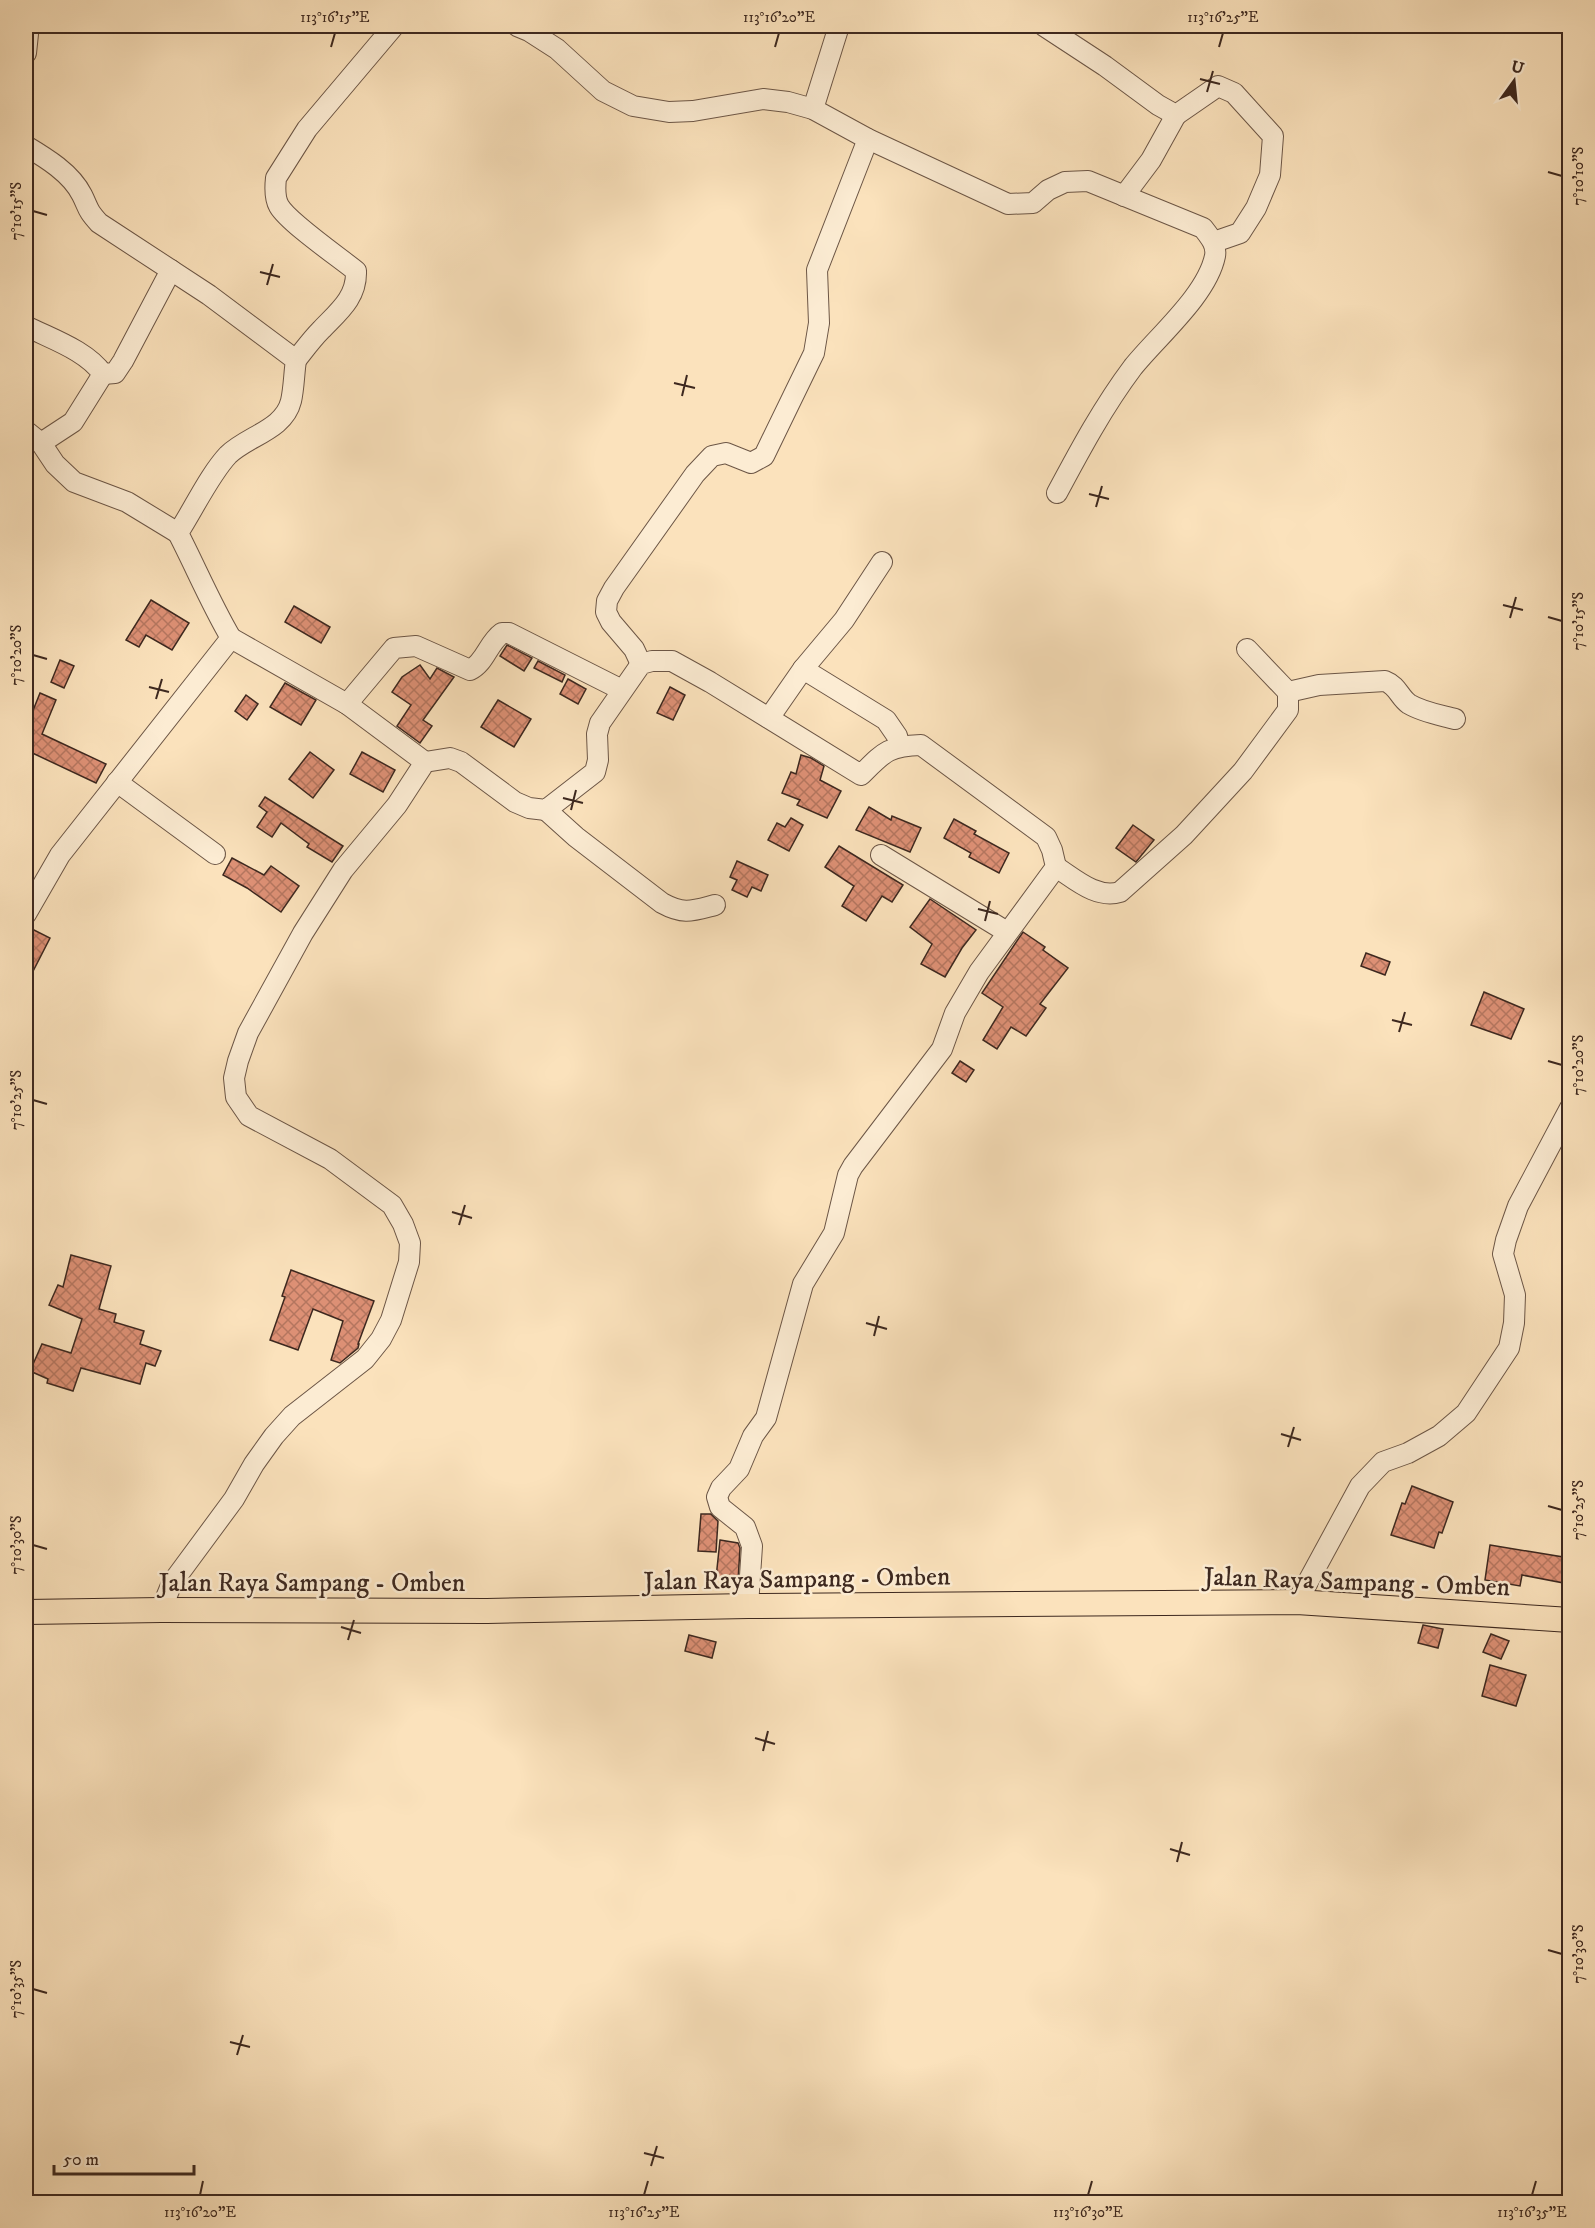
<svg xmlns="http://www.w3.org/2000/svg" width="1595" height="2228" font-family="'IM FELL DW Pica',serif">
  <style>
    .building { fill: url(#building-cross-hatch); stroke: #3d281f; stroke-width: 1.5 }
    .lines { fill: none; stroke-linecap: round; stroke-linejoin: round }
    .minor-casing { stroke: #6c5646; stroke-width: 22 }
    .major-casing { stroke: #3d281f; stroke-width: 26 }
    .minor { stroke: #fcecd3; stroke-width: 20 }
    .major { stroke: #fbe2bc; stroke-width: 24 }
    .ticks { fill: none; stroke: #3d281f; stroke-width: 2 }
    .labels { text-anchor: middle; stroke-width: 5; stroke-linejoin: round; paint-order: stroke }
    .street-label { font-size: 26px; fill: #3d281f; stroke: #fcecd3 }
    .neatline { fill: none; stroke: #3d281f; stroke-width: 2 }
    .ticks-label { font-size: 15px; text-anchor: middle; fill: #3d281f }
  </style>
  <defs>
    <pattern id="building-cross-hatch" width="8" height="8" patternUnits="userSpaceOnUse" patternTransform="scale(1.5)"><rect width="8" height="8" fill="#dd9075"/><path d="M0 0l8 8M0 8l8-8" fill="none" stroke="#b4765f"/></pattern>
  </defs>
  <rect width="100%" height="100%" fill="#fbe2bc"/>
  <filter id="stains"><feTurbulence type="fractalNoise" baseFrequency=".00333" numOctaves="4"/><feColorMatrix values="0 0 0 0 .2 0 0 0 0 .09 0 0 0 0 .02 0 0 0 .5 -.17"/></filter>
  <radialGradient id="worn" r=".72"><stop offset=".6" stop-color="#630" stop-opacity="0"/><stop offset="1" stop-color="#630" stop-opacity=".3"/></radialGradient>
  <g class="building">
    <path d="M 151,600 L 189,623 L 172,650 L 146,635 L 139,647 L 126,640 Z"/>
    <path d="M 294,606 L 330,627 L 321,643 L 285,622 Z"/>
    <path d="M 507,645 L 532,658 L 524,671 L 500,656 Z"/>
    <path d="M 60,660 L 74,666 L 64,688 L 51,682 Z"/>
    <path d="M 538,661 L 565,675 L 562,682 L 534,668 Z"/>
    <path d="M 420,665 L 430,679 L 437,668 L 454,677 L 423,720 L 432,726 L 420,743 L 397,726 L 411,705 L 392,692 L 402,677 Z"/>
    <path d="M 568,679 L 586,689 L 578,704 L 560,694 Z"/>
    <path d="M 285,683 L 316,700 L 301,725 L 270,707 Z"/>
    <path d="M 670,687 L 685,695 L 673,720 L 657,713 Z"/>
    <path d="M 40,693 L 56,700 L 42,734 L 106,764 L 96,783 L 26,750 L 26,723 L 28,723 Z"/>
    <path d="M 246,695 L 258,704 L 247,720 L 235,711 Z"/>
    <path d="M 498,700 L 531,719 L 514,747 L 481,727 Z"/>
    <path d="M 310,752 L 334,770 L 313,798 L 289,779 Z"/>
    <path d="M 362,752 L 395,770 L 383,792 L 350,774 Z"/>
    <path d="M 801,755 L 811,758 L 824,766 L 820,780 L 841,791 L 827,818 L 797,805 L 800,800 L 782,793 L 791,772 L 796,774 Z"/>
    <path d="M 265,797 L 343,846 L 332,862 L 307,847 L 309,844 L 281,823 L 272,837 L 257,827 L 267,812 L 259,806 Z"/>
    <path d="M 869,807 L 891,820 L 892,816 L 921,828 L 910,852 L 856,830 Z"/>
    <path d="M 791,818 L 803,825 L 789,851 L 768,840 L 777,823 L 785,827 Z"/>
    <path d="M 954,819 L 976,831 L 974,834 L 1009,853 L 999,873 L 969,857 L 971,853 L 944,838 Z"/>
    <path d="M 1133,825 L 1154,840 L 1136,862 L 1116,848 Z"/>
    <path d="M 839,846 L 903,885 L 892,902 L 882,896 L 866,921 L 842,906 L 854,886 L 825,867 Z"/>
    <path d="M 232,858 L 264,875 L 271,866 L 299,886 L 281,912 L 247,888 L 223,875 Z"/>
    <path d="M 737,861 L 768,875 L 761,891 L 752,887 L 747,897 L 732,890 L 737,880 L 730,877 Z"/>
    <path d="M 930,899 L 976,930 L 962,948 L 945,977 L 921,964 L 932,944 L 910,927 Z"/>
    <path d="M 26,926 L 50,938 L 26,985 Z"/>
    <path d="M 1023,932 L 1045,947 L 1043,950 L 1068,968 L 1040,1004 L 1046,1008 L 1026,1036 L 1011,1027 L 997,1049 L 983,1040 L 1003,1007 L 982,993 Z"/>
    <path d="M 1366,953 L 1390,962 L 1385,975 L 1361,966 Z"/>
    <path d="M 1484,992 L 1524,1009 L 1511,1039 L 1471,1025 Z"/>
    <path d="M 960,1061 L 974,1070 L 966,1082 L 952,1073 Z"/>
    <path d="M 71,1255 L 111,1266 L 99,1309 L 116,1314 L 114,1322 L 144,1331 L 140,1344 L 161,1351 L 155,1366 L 146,1363 L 140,1384 L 81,1368 L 73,1391 L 47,1383 L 48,1379 L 30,1371 L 42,1344 L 71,1353 L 82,1319 L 49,1305 L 58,1285 L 63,1287 Z"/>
    <path d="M 291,1270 L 374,1301 L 358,1344 L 359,1344 L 358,1348 L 340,1363 L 331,1360 L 343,1321 L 313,1309 L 298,1350 L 270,1340 L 285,1297 L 282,1296 Z"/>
    <path d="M 1412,1486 L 1453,1502 L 1442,1533 L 1439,1532 L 1434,1548 L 1391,1535 L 1402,1503 L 1405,1504 Z"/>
    <path d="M 701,1514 L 711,1514 L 718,1521 L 716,1552 L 698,1551 Z"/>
    <path d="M 720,1540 L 738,1543 L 740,1548 L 738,1581 L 716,1578 Z"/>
    <path d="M 1490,1545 L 1569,1558 L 1569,1584 L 1522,1575 L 1520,1586 L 1485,1580 Z"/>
    <path d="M 1423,1625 L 1443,1629 L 1438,1648 L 1418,1643 Z"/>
    <path d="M 1491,1634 L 1509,1641 L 1501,1659 L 1483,1652 Z"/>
    <path d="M 689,1635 L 716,1642 L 712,1658 L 685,1651 Z"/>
    <path d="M 1490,1665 L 1526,1675 L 1516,1706 L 1482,1696 Z"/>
  </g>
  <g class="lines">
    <defs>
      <g id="minor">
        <path d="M 517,26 L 529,31 L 557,49 L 603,91 L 633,106 L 669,112 L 693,111 L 763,99 L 788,102 L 813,109 L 868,139 L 1008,204 L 1033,203 L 1048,190 L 1065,182 L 1088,181 L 1203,228 C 1210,237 1217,245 1215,256 C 1207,295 1158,336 1133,367 C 1103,407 1080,450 1057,493"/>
        <path d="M 1044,26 L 1105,66 L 1158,105 L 1176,115 L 1218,86 L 1234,93 L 1273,136 L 1270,175 L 1256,208 L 1240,233 L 1214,242"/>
        <path d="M 26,32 L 28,34 L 26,53"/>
        <path d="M 813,109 L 839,26"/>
        <path d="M 26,146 C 46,158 71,173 82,195 C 89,209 87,210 99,223 L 209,295 L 296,360 C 294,373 294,388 291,401 C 284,430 247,436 228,455 C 210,474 193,510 178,533 C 196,568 211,604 231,638 L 60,855 L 26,914"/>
        <path d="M 1124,196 L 1151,160 L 1176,115"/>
        <path d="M 26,326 C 51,339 86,350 103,374 L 73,422 L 41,443"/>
        <path d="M 296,360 C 304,350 312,339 321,330 C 338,312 357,298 356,271 C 340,258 288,222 279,206 C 275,199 275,187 276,178 L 307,129 L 394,26"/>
        <path d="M 103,374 L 115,373 L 123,361 L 171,270"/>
        <path d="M 26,431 L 41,443 L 55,464 L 74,482 L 127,502 L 178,533"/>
        <path d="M 231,638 L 347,704 L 425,762"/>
        <path d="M 641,664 L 634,649 L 611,622 L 606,612 L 607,601 L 614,588 L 695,474 L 712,456 L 726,453 L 751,463 L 764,456 L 814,353 L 819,323 L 817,270 L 868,139"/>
        <path d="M 803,669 L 886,720 L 897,736 L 900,746"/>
        <path d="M 1288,692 L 1319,685 L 1385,681 C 1398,686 1399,697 1409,704 C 1422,712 1440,715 1455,719"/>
        <path d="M 347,704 L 394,648 L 416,646 L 470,670 C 485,663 488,643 502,633 L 509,633 L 622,690"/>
        <path d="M 769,718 L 803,669 L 844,620 L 882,562"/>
        <path d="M 117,782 L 215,854"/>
        <path d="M 546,810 L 576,837 L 662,903 C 684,915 692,911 715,905"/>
        <path d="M 881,855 L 1007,932"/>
        <path d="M 1056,867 C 1075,879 1096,899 1120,892 L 1184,835 L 1243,771 L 1288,710 L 1288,692 L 1247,649"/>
        <path d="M 1297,1602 L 1360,1486 L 1383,1462 L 1408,1453 L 1439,1436 L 1466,1413 L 1509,1348 L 1514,1323 L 1515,1295 L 1503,1254 L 1506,1240 L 1518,1206 L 1570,1108"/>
        <path d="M 161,1610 L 172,1583 L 234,1499 L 254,1464 L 274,1436 L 292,1416 L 365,1359 L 381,1339 L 391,1320 L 409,1262 L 410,1243 L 403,1224 L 392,1205 L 330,1159 L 249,1116 L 236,1097 L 234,1078 L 238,1061 L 248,1033 L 303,933 L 343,870 L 397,805 L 425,762 L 450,758 L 461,762 L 515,802 L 529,808 L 546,810 L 595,772 L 598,760 L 597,734 L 600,723 L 641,664 L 652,661 L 672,661 L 710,682 L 861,775 C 884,752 888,746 921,745 L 1046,837 L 1052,850 L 1056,867 L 979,972 L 955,1013 L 942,1049 L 853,1166 L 848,1175 L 834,1233 L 803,1284 L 766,1418 L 753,1436 L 739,1469 L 721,1488 L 717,1497 L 720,1507 L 745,1527 L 752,1546 L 748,1606"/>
      </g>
      <path id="major" d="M 26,1612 L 161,1610 L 487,1611 L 748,1606 L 1297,1602 L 1570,1620"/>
    </defs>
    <use href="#minor" class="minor-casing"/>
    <use href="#major" class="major-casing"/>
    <use href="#minor" class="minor"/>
    <use href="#major" class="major"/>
  </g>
  <path class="ticks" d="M 331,47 L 335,33M 775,47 L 779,33M 1219,47 L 1223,33M 1200,79 L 1220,84M 1207,92 L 1213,71M 1548,172 L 1562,176M 33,211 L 47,215M 260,272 L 280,277M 267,285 L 273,264M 674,383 L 695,388M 682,396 L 687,375M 1089,494 L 1109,499M 1096,507 L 1102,486M 1503,605 L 1523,610M 1548,617 L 1562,621M 1510,618 L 1516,597M 33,655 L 47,659M 149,687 L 169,692M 156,699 L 162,679M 563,798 L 583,803M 571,810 L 576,790M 978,909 L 998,914M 985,921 L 990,901M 1392,1020 L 1412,1025M 1399,1032 L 1405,1012M 1548,1061 L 1562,1065M 33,1100 L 47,1104M 452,1212 L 472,1218M 459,1225 L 465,1205M 866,1323 L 887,1329M 874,1336 L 879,1316M 1281,1434 L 1301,1440M 1288,1447 L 1294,1427M 1548,1506 L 1562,1510M 33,1545 L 47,1549M 341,1627 L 361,1633M 348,1640 L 354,1620M 755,1738 L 775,1744M 763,1751 L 768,1731M 1170,1849 L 1190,1855M 1177,1862 L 1182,1842M 1548,1950 L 1562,1954M 33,1989 L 47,1993M 230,2042 L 250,2047M 237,2055 L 243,2035M 644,2153 L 664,2158M 651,2166 L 657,2146M 200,2195 L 203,2181M 644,2195 L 648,2181M 1088,2195 L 1092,2181M 1532,2195 L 1536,2181"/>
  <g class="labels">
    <g class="street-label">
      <text transform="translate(797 1578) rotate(-1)" y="9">Jalan Raya Sampang - Omben</text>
      <text transform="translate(1357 1581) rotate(2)" y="9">Jalan Raya Sampang - Omben</text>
      <text x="312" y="1591">Jalan Raya Sampang - Omben</text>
    </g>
  </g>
  <rect width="1595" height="2228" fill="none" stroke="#fbe2bc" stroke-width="66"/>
  <g transform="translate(1514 81) rotate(15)" stroke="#fcecd3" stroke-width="4.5" paint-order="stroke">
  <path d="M0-4.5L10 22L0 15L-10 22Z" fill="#3d281f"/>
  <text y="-9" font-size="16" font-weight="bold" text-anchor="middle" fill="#3d281f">U</text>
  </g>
  <path d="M54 2165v9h140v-9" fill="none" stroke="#3d281f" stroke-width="3"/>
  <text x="63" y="2165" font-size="18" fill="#3d281f" stroke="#fcecd3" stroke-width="4.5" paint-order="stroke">50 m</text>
  <rect x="33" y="33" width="1529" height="2162" class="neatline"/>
  <g class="ticks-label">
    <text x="335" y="22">113°16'15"E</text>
    <text x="779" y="22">113°16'20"E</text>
    <text x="1223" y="22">113°16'25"E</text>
    <text transform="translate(1578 176) rotate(-90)" y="5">7°10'10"S</text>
    <text transform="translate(16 211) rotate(-90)" y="5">7°10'15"S</text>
    <text transform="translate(1578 621) rotate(-90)" y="5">7°10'15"S</text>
    <text transform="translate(16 655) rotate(-90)" y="5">7°10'20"S</text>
    <text transform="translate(1578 1065) rotate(-90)" y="5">7°10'20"S</text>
    <text transform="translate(16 1100) rotate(-90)" y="5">7°10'25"S</text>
    <text transform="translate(1578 1510) rotate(-90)" y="5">7°10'25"S</text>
    <text transform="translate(16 1545) rotate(-90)" y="5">7°10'30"S</text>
    <text transform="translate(1578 1954) rotate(-90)" y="5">7°10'30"S</text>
    <text transform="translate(16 1989) rotate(-90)" y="5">7°10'35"S</text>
    <text x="200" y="2217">113°16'20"E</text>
    <text x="644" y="2217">113°16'25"E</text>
    <text x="1088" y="2217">113°16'30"E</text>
    <text x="1532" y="2217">113°16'35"E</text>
  </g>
  <rect width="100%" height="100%" filter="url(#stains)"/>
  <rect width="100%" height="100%" fill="url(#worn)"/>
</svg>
